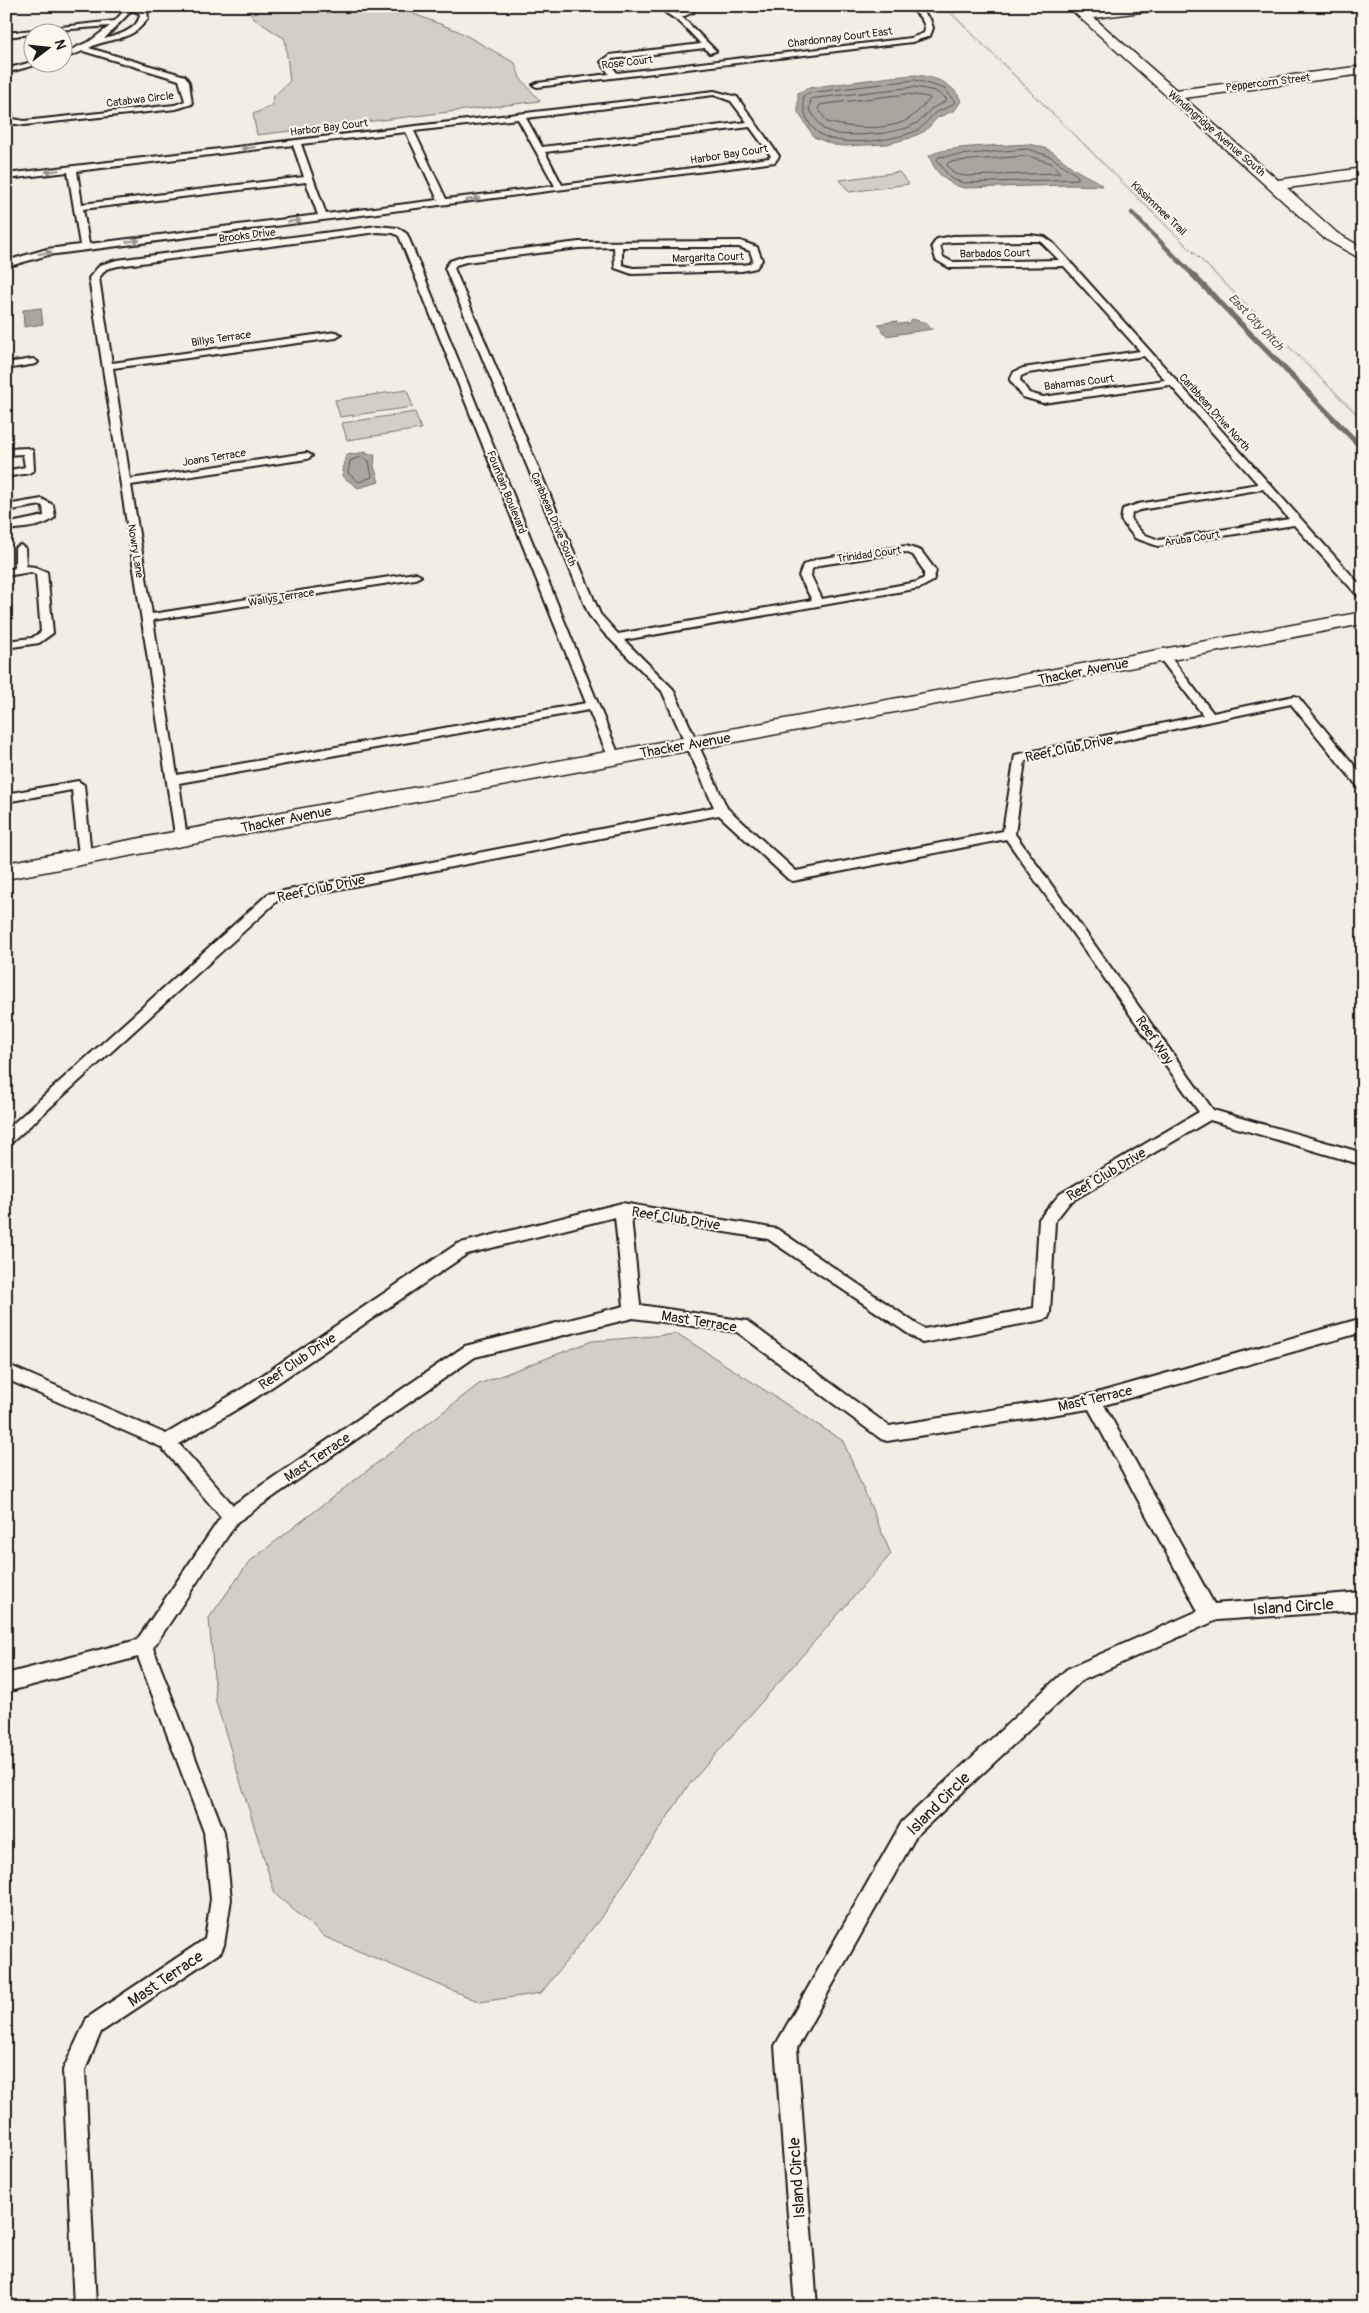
<svg xmlns="http://www.w3.org/2000/svg" width="1369" height="2313" font-family="Pangolin,sans-serif">
  <style>
    .green { fill: #d2cfc6; stroke: #777671 }
    .water { fill: #a9a6a0; stroke: #716f6b }
    .lines { fill: none; stroke-linecap: round; stroke-linejoin: round }
    .shore { stroke: #545351; stroke-width: 1 }
    .stream-far1 { stroke: #716f6b; stroke-width: 4.5 }
    .stream { stroke: #716f6b; stroke-width: 5.5 }
    .lane-casing { stroke: #1c1c1c; stroke-width: 4 }
    .street-casing { stroke: #1c1c1c; stroke-width: 3 }
    .secondary-casing { stroke: #1c1c1c; stroke-width: 3 }
    .path { stroke: #1c1c1c; stroke-width: 2; stroke-dasharray: 0.5 2; stroke-linecap: butt }
    .lane { fill: #fbf7ec; fill-rule: evenodd }
    .street { fill: #fbf7ec; fill-rule: evenodd }
    .secondary { fill: #fbf7ec; fill-rule: evenodd }
    .oneway { fill: #97948e }
    .labels { text-anchor: middle; stroke-width: 4; stroke-linejoin: round; paint-order: stroke }
    .far-street-label { font-size: 11px; fill: #1c1c1c; stroke: #fbf7ec }
    .far-water-label { font-size: 12px; font-style: italic; fill: #545351; stroke: #fbf7ec }
    .street-label { font-size: 14px; fill: #1c1c1c; stroke: #fbf7ec }
    .near-street-label { font-size: 16px; fill: #1c1c1c; stroke: #fbf7ec }
  </style>
  <rect width="100%" height="100%" fill="#f2eee4"/>
  <filter id="ink" filterUnits="userSpaceOnUse"><feTurbulence type="fractalNoise" baseFrequency=".02" numOctaves="2"/><feDisplacementMap in="SourceGraphic" scale="10" xChannelSelector="R" yChannelSelector="G"/><feConvolveMatrix kernelMatrix="1 2 1 2 8 2 1 2 1" color-interpolation-filters="sRGB"/></filter>
  <g filter="url(#ink)">
    <g class="green">
      <path d="M 251,6 L 393,6 L 458,31 L 515,63 L 520,78 L 540,101 L 257,135 L 253,114 L 272,106 L 274,96 L 290,81 L 285,39 L 253,18 L 249,8 Z"/>
      <path d="M 899,172 L 909,184 L 849,192 L 840,180 Z"/>
      <path d="M 407,390 L 413,407 L 340,417 L 335,400 Z"/>
      <path d="M 415,412 L 421,429 L 347,440 L 342,423 Z"/>
      <path d="M 678,1334 L 843,1441 L 891,1554 L 688,1786 L 606,1911 L 541,1993 L 480,2002 L 325,1937 L 275,1894 L 216,1702 L 209,1618 L 249,1562 L 479,1384 L 592,1341 Z"/>
    </g>
    <g class="water">
      <path d="M 916,75 C 934,77 954,83 961,101 L 955,110 L 937,118 L 925,131 L 910,138 L 887,144 L 845,146 L 834,145 L 814,137 L 798,112 L 798,93 L 807,88 L 891,77 Z"/>
      <path d="M 1028,144 C 1054,148 1056,156 1076,170 C 1085,176 1095,179 1103,186 L 1070,185 L 964,188 C 946,183 936,174 929,156 C 945,145 1006,146 1028,144 Z"/>
      <path d="M 41,308 L 43,324 L 24,327 L 23,310 Z"/>
      <path d="M 912,319 L 926,323 L 932,329 L 886,336 L 878,324 L 896,321 L 898,324 L 909,323 Z"/>
      <path d="M 366,452 L 366,454 L 375,454 L 374,466 L 379,482 L 358,488 L 342,476 L 346,455 Z"/>
    </g>
    <g class="lines">
      <g class="shore">
        <path d="M 916,80 L 945,89 L 955,102 C 949,108 942,109 935,113 C 928,119 924,127 916,131 C 893,141 835,149 816,131 C 806,122 803,109 803,96 L 809,93 Z"/>
        <path d="M 915,87 L 935,91 L 946,98 L 946,101 L 931,109 L 919,122 L 907,128 L 885,133 L 858,135 L 837,134 L 823,129 L 809,109 L 811,99 Z"/>
        <path d="M 907,94 L 929,97 L 930,99 C 924,105 917,113 910,118 C 889,132 850,128 827,122 L 818,108 L 820,105 Z"/>
        <path d="M 1028,149 L 1051,157 L 1078,176 L 1078,179 L 964,183 L 951,179 L 937,160 L 939,157 Z"/>
        <path d="M 1028,156 L 1051,163 L 1060,173 L 965,176 L 955,174 L 947,165 L 949,162 Z"/>
        <path d="M 362,457 L 369,461 L 372,477 L 359,482 L 348,473 L 350,461 Z"/>
      </g>
      <path class="stream-far1" d="M 1132,213 L 1194,276"/>
      <path class="stream" d="M 1193,275 L 1363,449"/>
      <defs>
        <g id="lane">
          <path d="M 128,6 L 135,6 L 147,11 L 148,18 C 130,44 111,36 89,48 L 185,76 L 189,82 L 192,104 L 176,109 L 24,125 L 7,123 L 6,104 L 10,106 L 13,119 L 24,121 L 175,105 L 185,101 L 179,80 L 83,51 L 62,59 L 62,54 L 90,41 L 110,26 L 32,32 L 32,34 L 6,37 L 6,33 L 115,21 ZM 132,10 L 140,14 C 139,30 116,36 104,39 Z"/>
          <path d="M 656,6 L 665,6 L 677,14 L 689,6 L 696,6 L 694,12 L 682,17 L 716,51 L 709,53 L 705,48 L 612,59 L 609,62 L 617,73 L 911,38 L 924,33 C 928,21 916,14 909,6 L 916,6 L 930,19 L 933,28 L 930,36 L 912,42 L 537,87 L 533,85 L 537,83 L 609,74 L 601,62 L 610,55 L 701,44 L 681,23 Z"/>
          <path d="M 32,62 L 46,62 L 6,73 L 6,69 Z"/>
          <path d="M 714,91 L 737,97 L 779,156 L 775,162 L 48,255 L 6,267 L 6,261 L 47,249 L 80,245 L 68,172 L 6,179 L 6,174 ZM 714,95 L 731,101 L 747,122 L 542,147 L 526,118 ZM 518,119 L 555,186 L 446,199 L 414,131 ZM 750,127 L 771,156 L 769,158 L 562,185 L 545,152 ZM 406,132 L 438,200 L 326,214 L 301,144 ZM 293,145 L 304,177 L 82,204 L 77,171 ZM 306,182 L 318,215 L 89,244 L 83,209 Z"/>
          <path d="M 377,226 L 398,228 L 407,234 L 620,758 L 618,761 L 610,761 L 589,710 L 179,783 L 187,838 L 186,841 L 176,841 L 89,278 L 100,265 L 117,260 ZM 377,232 L 393,233 L 399,236 L 586,703 L 177,775 L 153,620 L 415,579 L 421,576 L 415,573 L 152,614 L 131,485 L 307,459 L 312,456 L 307,453 L 130,479 L 113,368 L 336,338 L 341,335 L 336,332 L 112,363 L 99,278 L 106,269 L 118,266 Z"/>
          <path d="M 1030,235 L 1045,237 L 1053,243 L 1363,588 L 1363,598 L 1359,597 L 1294,525 L 1158,546 L 1135,538 L 1121,520 L 1123,509 L 1138,504 L 1258,484 L 1170,385 L 1043,403 L 1023,397 L 1010,380 L 1014,372 L 1023,368 L 1140,351 L 1064,266 L 950,268 L 936,260 L 932,246 L 937,239 L 953,236 ZM 1030,241 L 1040,241 L 1059,260 L 952,262 L 943,257 L 940,246 L 943,243 L 953,242 ZM 1144,356 L 1165,380 L 1043,397 L 1029,393 L 1020,380 L 1021,376 L 1028,373 ZM 1263,489 L 1289,519 L 1159,540 L 1143,534 L 1131,520 L 1132,513 L 1140,510 Z"/>
          <path d="M 579,242 L 740,241 L 757,247 L 762,260 L 756,268 L 742,271 L 632,274 L 615,268 L 614,247 L 579,248 L 466,262 L 456,265 L 454,268 L 600,614 L 618,634 L 812,600 L 799,576 L 803,565 L 817,559 L 906,546 L 921,551 L 936,571 L 933,581 L 920,588 L 624,640 L 673,689 L 727,808 L 796,871 L 1003,831 L 1015,755 L 1203,715 L 1158,656 L 1164,652 L 1168,654 L 1213,713 L 1294,696 L 1298,697 L 1363,776 L 1363,789 L 1359,788 L 1291,704 L 1025,761 L 1015,834 L 1213,1110 L 1363,1153 L 1363,1165 L 1210,1120 L 1070,1202 L 1055,1221 L 1050,1313 L 1048,1318 L 1042,1320 L 922,1343 L 768,1239 L 631,1217 L 640,1305 L 747,1321 L 889,1426 L 1093,1394 L 1363,1318 L 1363,1332 L 1104,1405 L 1214,1604 L 1363,1592 L 1363,1610 L 1217,1620 L 1081,1681 L 916,1836 L 797,2048 L 817,2307 L 795,2307 L 775,2046 L 902,1822 L 1067,1669 L 1198,1611 L 1089,1409 L 887,1441 L 881,1439 L 737,1332 L 633,1318 L 475,1357 L 237,1522 L 153,1648 L 224,1832 L 231,1899 L 224,1945 L 221,1952 L 101,2032 L 85,2070 L 96,2307 L 74,2307 L 63,2070 L 87,2018 L 205,1939 L 211,1899 L 204,1832 L 138,1657 L 6,1692 L 6,1674 L 137,1640 L 221,1517 L 161,1447 L 6,1379 L 6,1364 L 166,1434 L 245,1387 L 457,1244 L 622,1203 L 777,1229 L 924,1329 L 1034,1308 L 1039,1219 L 1060,1194 L 1199,1112 L 1006,839 L 793,881 L 788,879 L 719,815 L 277,901 L 11,1143 L 6,1145 L 6,1130 L 268,894 L 714,807 L 662,691 L 604,633 L 589,615 L 445,268 L 450,261 L 465,256 ZM 622,247 L 739,247 L 750,251 L 753,260 L 750,264 L 742,265 L 633,268 L 622,265 ZM 905,552 L 913,555 L 924,571 L 924,578 L 917,582 L 822,599 L 811,576 L 812,569 L 820,565 ZM 615,1217 L 624,1306 L 465,1346 L 233,1505 L 179,1444 L 257,1397 L 467,1254 Z"/>
          <path d="M 33,359 L 38,362 L 36,364 L 6,369 L 6,363 Z"/>
          <path d="M 28,448 L 33,451 L 34,470 L 29,473 L 6,477 L 6,471 L 25,467 L 23,454 L 6,455 L 6,449 Z"/>
          <path d="M 42,499 L 53,505 L 55,517 C 44,528 21,528 6,530 L 6,524 L 44,516 L 43,507 L 41,505 L 6,511 L 6,505 Z"/>
          <path d="M 20,545 L 25,548 L 26,566 L 35,567 L 47,572 L 53,633 L 39,643 L 6,648 L 6,641 L 32,638 L 41,632 L 36,574 L 31,572 L 6,576 L 6,570 L 15,568 L 15,548 Z"/>
          <path d="M 78,781 L 84,785 L 91,856 L 85,860 L 79,856 L 72,790 L 6,802 L 6,794 Z"/>
        </g>
        <path id="street" d="M 1067,6 L 1081,6 L 1086,11 L 1122,6 L 1163,6 L 1157,10 L 1094,18 L 1176,90 L 1363,66 L 1363,74 L 1184,98 L 1278,180 L 1363,168 L 1363,178 L 1287,188 L 1337,233 L 1363,248 L 1363,260 L 1325,239 Z"/>
        <path id="secondary" d="M 1363,612 L 1363,624 L 6,879 L 6,863 Z"/>
      </defs>
      <use href="#lane" class="lane-casing"/>
      <use href="#street" class="street-casing"/>
      <use href="#secondary" class="secondary-casing"/>
      <path class="path" d="M 944,6 L 1363,420"/>
      <use href="#lane" class="lane"/>
      <use href="#street" class="street"/>
      <use href="#secondary" class="secondary"/>
    </g>
    <defs><path id="oneway-solid" d="M-6-.8H1V-3.2L6.5 0L1 3.2V.8H-6Z" transform="scale(1.25)"/></defs>
    <g class="oneway">
      <use href="#oneway-solid" transform="translate(248 148) rotate(173)"/>
      <use href="#oneway-solid" transform="translate(52 171) rotate(173)"/>
      <use href="#oneway-solid" transform="translate(473 199) rotate(-7)"/>
      <use href="#oneway-solid" transform="translate(294 221) rotate(-7)"/>
      <use href="#oneway-solid" transform="translate(133 241) rotate(-7)"/>
      <use href="#oneway-solid" transform="translate(45 253) rotate(-10)"/>
    </g>
  </g>
  <g class="labels">
    <g class="far-street-label">
      <text transform="translate(840 37) rotate(-7)" y="4">Chardonnay Court East</text>
      <text transform="translate(627 62) rotate(-7)" y="4">Rose Court</text>
      <text transform="translate(1268 82) rotate(-7)" y="4">Peppercorn Street</text>
      <text transform="translate(140 99) rotate(-7)" y="4">Catabwa Circle</text>
      <text transform="translate(329 127) rotate(-7)" y="4">Harbor Bay Court</text>
      <text transform="translate(1217 133) rotate(41)" y="4">Windingridge Avenue South</text>
      <text transform="translate(729 154) rotate(-9)" y="4">Harbor Bay Court</text>
      <text transform="translate(1159 208) rotate(44)" y="4">Kissimmee Trail</text>
      <text transform="translate(247 235) rotate(-7)" y="4">Brooks Drive</text>
      <text transform="translate(995 253) rotate(-1)" y="4">Barbados Court</text>
      <text transform="translate(708 257) rotate(-2)" y="4">Margarita Court</text>
      <text transform="translate(221 338) rotate(-8)" y="4">Billys Terrace</text>
      <text transform="translate(1079 382) rotate(-7)" y="4">Bahamas Court</text>
      <text transform="translate(1215 412) rotate(48)" y="4">Caribbean Drive North</text>
      <text transform="translate(214 457) rotate(-9)" y="4">Joans Terrace</text>
      <text transform="translate(507 492) rotate(68)" y="4">Fountain Boulevard</text>
      <text transform="translate(554 519) rotate(67)" y="4">Caribbean Drive South</text>
      <text transform="translate(1192 538) rotate(-9)" y="4">Aruba Court</text>
      <text transform="translate(136 551) rotate(81)" y="4">Nowry Lane</text>
      <text transform="translate(869 554) rotate(-8)" y="4">Trinidad Court</text>
      <text transform="translate(281 597) rotate(-9)" y="4">Wallys Terrace</text>
    </g>
    <g class="far-water-label">
      <text transform="translate(1256 322) rotate(46)" y="4">East City Ditch</text>
    </g>
    <g class="street-label">
      <text transform="translate(1083 671) rotate(-11)" y="5">Thacker Avenue</text>
      <text transform="translate(685 745) rotate(-10)" y="5">Thacker Avenue</text>
      <text transform="translate(1069 748) rotate(-12)" y="5">Reef Club Drive</text>
      <text transform="translate(286 819) rotate(-11)" y="5">Thacker Avenue</text>
      <text transform="translate(321 888) rotate(-12)" y="5">Reef Club Drive</text>
      <text transform="translate(1155 1040) rotate(55)" y="5">Reef Way</text>
      <text transform="translate(1106 1174) rotate(-31)" y="5">Reef Club Drive</text>
      <text transform="translate(676 1218) rotate(9)" y="5">Reef Club Drive</text>
      <text transform="translate(699 1321) rotate(9)" y="5">Mast Terrace</text>
      <text transform="translate(297 1361) rotate(-34)" y="5">Reef Club Drive</text>
      <text transform="translate(1095 1398) rotate(-13)" y="5">Mast Terrace</text>
      <text transform="translate(317 1457) rotate(-34)" y="5">Mast Terrace</text>
    </g>
    <g class="near-street-label">
      <text transform="translate(1293 1606) rotate(-4)" y="6">Island Circle</text>
      <text transform="translate(938 1803) rotate(-45)" y="6">Island Circle</text>
      <text transform="translate(165 1978) rotate(-34)" y="6">Mast Terrace</text>
      <text transform="translate(796 2178) rotate(-94)" y="6">Island Circle</text>
    </g>
  </g>
  <rect width="1369" height="2313" fill="none" stroke="#fbf7ec" stroke-width="25"/>
  <rect x="12" y="12" width="1344" height="2288" fill="none" stroke="#1c1c1c" stroke-width="2" filter="url(#ink)"/>
  <g transform="translate(48 48) rotate(74)"><circle r="24" fill="#fbf7ec" stroke="#a29f99"/>
  <path d="M0-4L9 19L0 12L-9 19Z" fill="#1c1c1c"/>
  <text y="-8" font-size="14" font-weight="bold" text-anchor="middle" fill="#1c1c1c">N</text>
  </g>
</svg>
